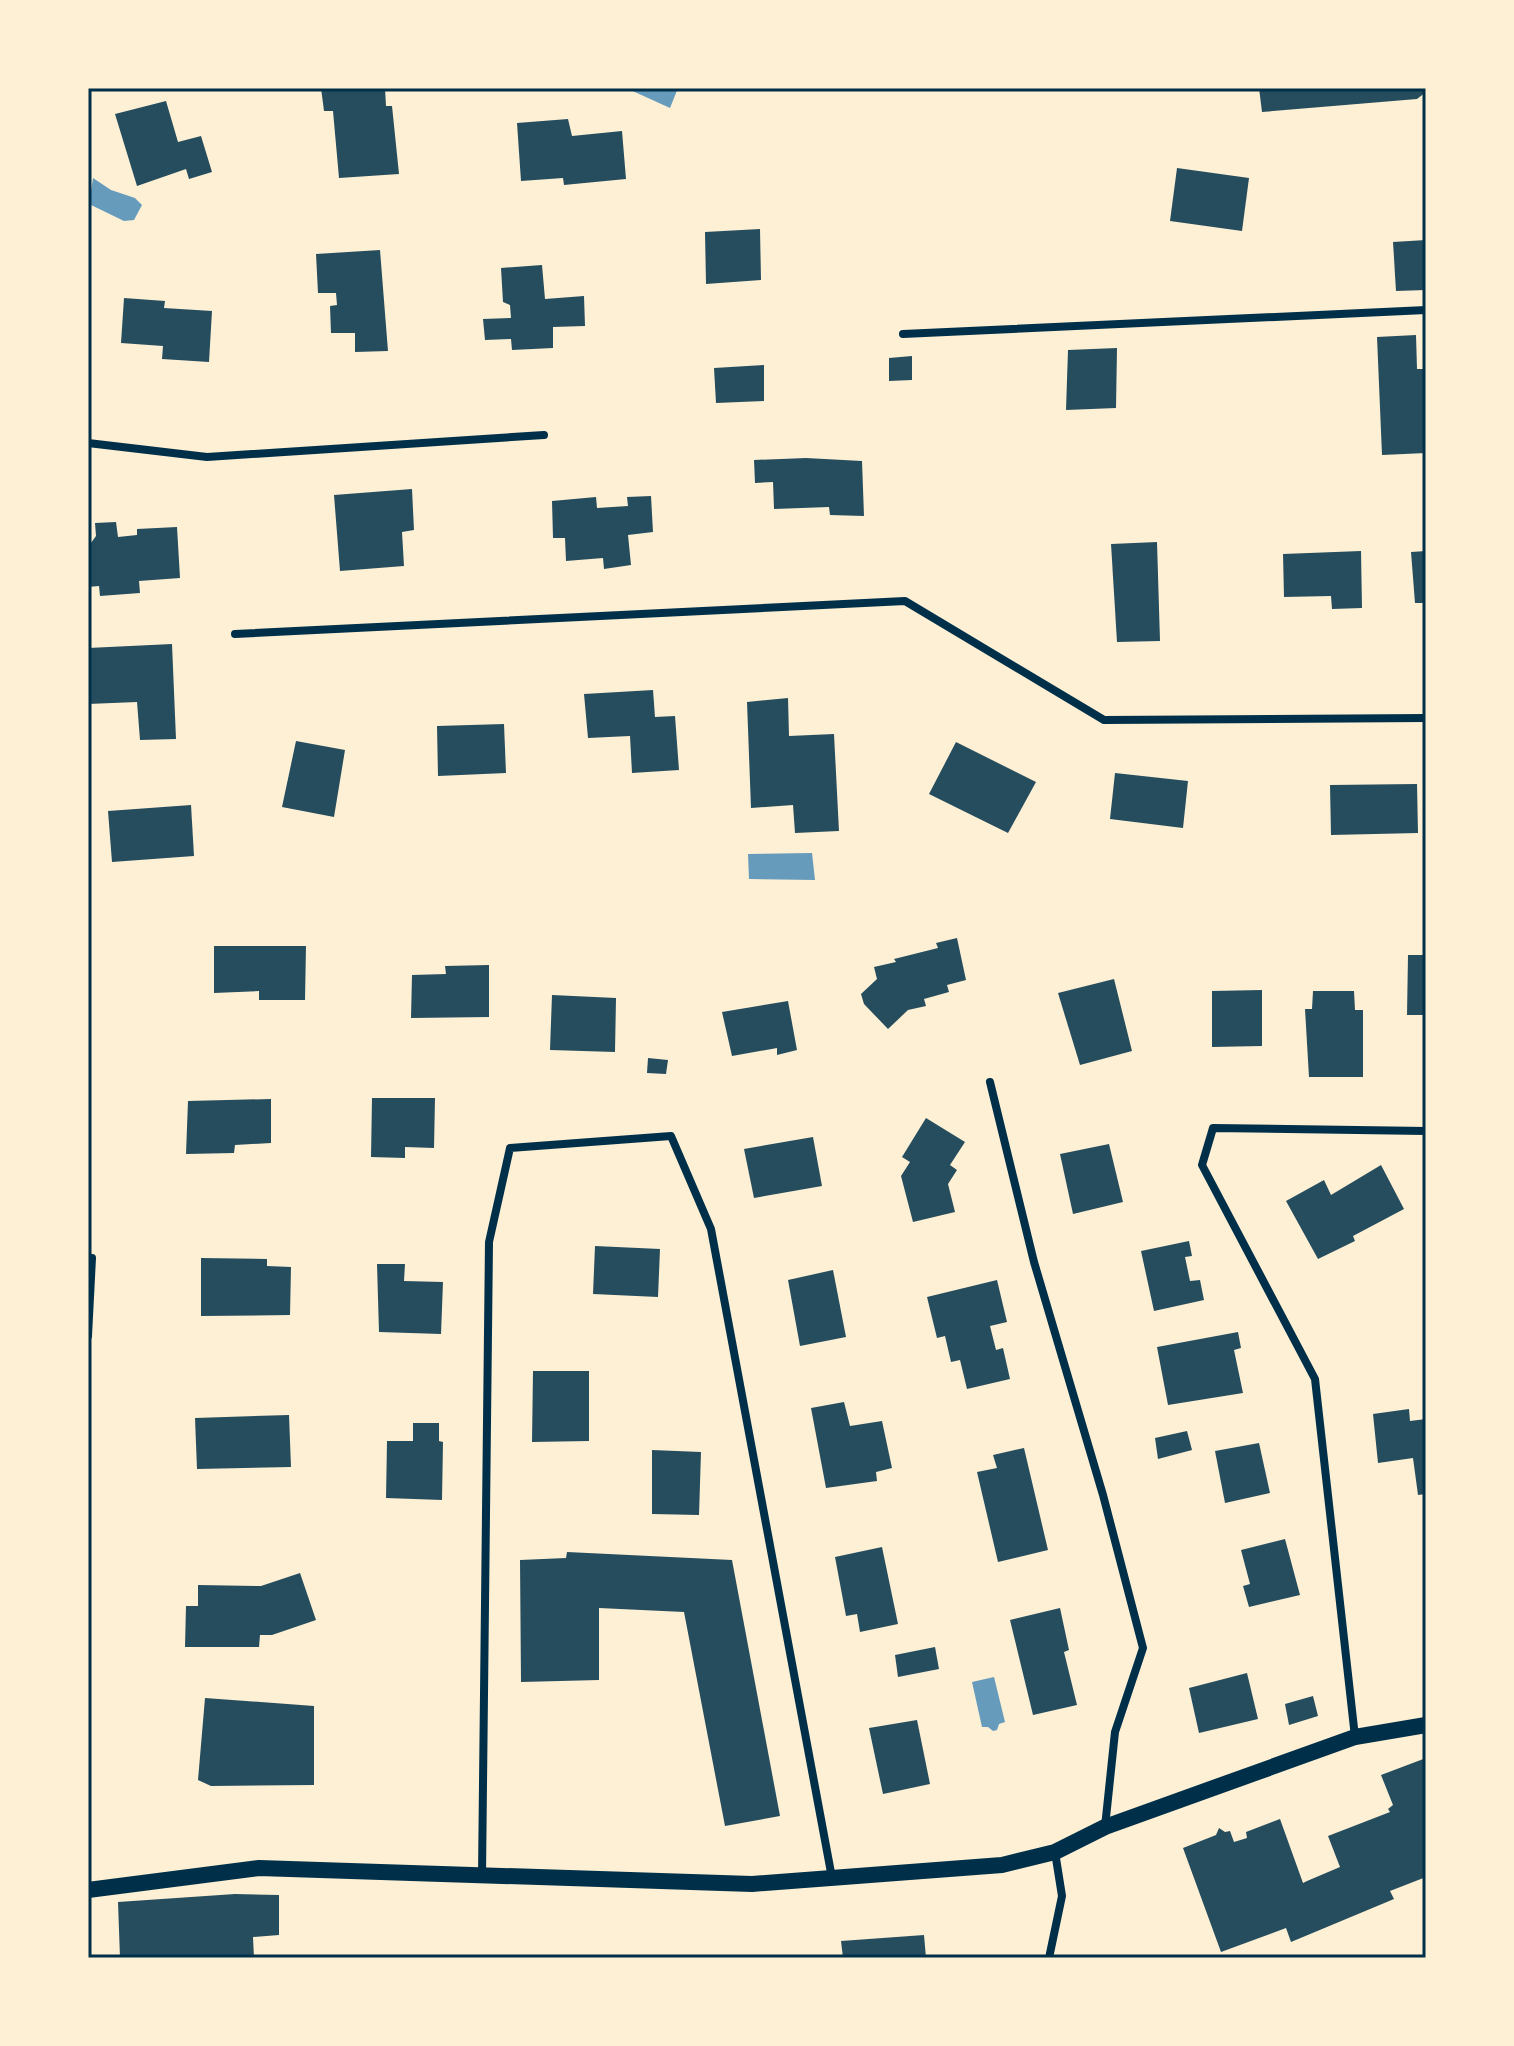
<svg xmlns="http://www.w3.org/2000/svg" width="1514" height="2046" font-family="'Fira Sans Condensed',sans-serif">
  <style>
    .water { fill: #669bbc }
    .building { fill: #264d5e }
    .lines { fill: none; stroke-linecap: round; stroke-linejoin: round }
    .minor { stroke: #003049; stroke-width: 8 }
    .secondary { stroke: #003049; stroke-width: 16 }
    .neatline { fill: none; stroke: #003049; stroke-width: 3 }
  </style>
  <rect width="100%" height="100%" fill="#fdf0d5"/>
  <g class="water">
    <path d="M 626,88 L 678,88 L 670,108 Z"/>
    <path d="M 93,178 L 111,190 L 135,198 L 142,205 L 134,220 L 124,221 L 89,204 Z"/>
    <path d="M 812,853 L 815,880 L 749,879 L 748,854 Z"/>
    <path d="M 994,1677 L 1005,1722 L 999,1724 L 997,1730 L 993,1731 L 988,1727 L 982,1727 L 972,1682 Z"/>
  </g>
  <g class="building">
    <path d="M 321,88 L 385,88 L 386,106 L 392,106 L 399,174 L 339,178 L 333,111 L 324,111 Z"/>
    <path d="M 1259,88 L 1426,88 L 1426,92 L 1417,99 L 1262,112 Z"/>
    <path d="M 166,101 L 178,142 L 201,136 L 212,172 L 189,179 L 186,169 L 137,186 L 115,114 Z"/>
    <path d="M 568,119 L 572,136 L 622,131 L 626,179 L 564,185 L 563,178 L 521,181 L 517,123 Z"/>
    <path d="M 1177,168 L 1249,178 L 1242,231 L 1170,221 Z"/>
    <path d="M 760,229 L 761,280 L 706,284 L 705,232 Z"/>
    <path d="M 1426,240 L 1426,290 L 1396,291 L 1393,242 Z"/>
    <path d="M 380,250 L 388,351 L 355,352 L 355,333 L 331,333 L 330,306 L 337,305 L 336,293 L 318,293 L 316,254 Z"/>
    <path d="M 542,265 L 545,299 L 584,296 L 585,326 L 553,327 L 553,348 L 512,350 L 511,339 L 485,340 L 483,319 L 511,318 L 510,305 L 503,302 L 501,268 Z"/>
    <path d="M 124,298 L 165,301 L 164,308 L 212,311 L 209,362 L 162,359 L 163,346 L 121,343 Z"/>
    <path d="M 1416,335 L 1417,369 L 1426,369 L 1426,453 L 1382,455 L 1377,337 Z"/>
    <path d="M 1117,348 L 1116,408 L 1066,410 L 1068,350 Z"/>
    <path d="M 912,356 L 912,380 L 889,381 L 889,358 Z"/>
    <path d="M 764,365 L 764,401 L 716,403 L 714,368 Z"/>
    <path d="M 806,458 L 862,461 L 864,516 L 830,515 L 829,507 L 774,509 L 773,482 L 755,483 L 754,460 Z"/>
    <path d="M 412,489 L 414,530 L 402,532 L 404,566 L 340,571 L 334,495 Z"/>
    <path d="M 651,496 L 653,532 L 628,535 L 631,565 L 604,569 L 603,558 L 566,561 L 565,538 L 553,538 L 552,501 L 596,497 L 597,508 L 628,506 L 627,497 Z"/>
    <path d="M 116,522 L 118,537 L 137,535 L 137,529 L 177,527 L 180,578 L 139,581 L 140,593 L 100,596 L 99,586 L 88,587 L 88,547 L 96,536 L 95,523 Z"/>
    <path d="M 1157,542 L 1160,641 L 1117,642 L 1111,544 Z"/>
    <path d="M 1361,551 L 1362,608 L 1332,609 L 1331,596 L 1284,597 L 1283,554 Z"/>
    <path d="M 1426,551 L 1426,603 L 1415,603 L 1411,552 Z"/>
    <path d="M 172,644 L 176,739 L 140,740 L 137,702 L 88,704 L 88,648 Z"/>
    <path d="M 653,690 L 655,717 L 675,716 L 679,770 L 632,773 L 630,736 L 588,738 L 584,694 Z"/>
    <path d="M 788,698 L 789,736 L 834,734 L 839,831 L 795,833 L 793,805 L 751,808 L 747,702 Z"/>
    <path d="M 504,724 L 506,773 L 438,776 L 437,726 Z"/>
    <path d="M 296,741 L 345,750 L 334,817 L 282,807 Z"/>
    <path d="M 956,742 L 1036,782 L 1008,833 L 929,794 Z"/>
    <path d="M 1115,773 L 1188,781 L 1183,828 L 1110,819 Z"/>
    <path d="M 1417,784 L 1418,833 L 1331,835 L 1330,785 Z"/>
    <path d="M 191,805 L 194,856 L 112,862 L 108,811 Z"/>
    <path d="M 957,938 L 966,980 L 947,985 L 949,992 L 924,999 L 926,1006 L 908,1010 L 888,1029 L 864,1004 L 861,994 L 877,979 L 874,967 L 896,962 L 894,959 L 938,948 L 936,943 Z"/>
    <path d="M 214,946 L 306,946 L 305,1000 L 259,1000 L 259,991 L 214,993 Z"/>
    <path d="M 1408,955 L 1426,955 L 1426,1015 L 1407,1015 Z"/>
    <path d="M 489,965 L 489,1017 L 411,1018 L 412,975 L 446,974 L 445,966 Z"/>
    <path d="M 1114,979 L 1132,1051 L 1080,1065 L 1058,993 Z"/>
    <path d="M 1262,990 L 1262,1046 L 1212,1047 L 1212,991 Z"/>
    <path d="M 1313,991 L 1354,991 L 1355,1010 L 1363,1010 L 1363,1077 L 1309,1077 L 1305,1009 L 1312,1009 Z"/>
    <path d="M 552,995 L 616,998 L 615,1052 L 550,1050 Z"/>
    <path d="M 788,1001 L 797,1050 L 777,1055 L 777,1048 L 732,1056 L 722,1012 Z"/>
    <path d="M 648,1058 L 668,1060 L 666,1074 L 647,1073 Z"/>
    <path d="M 372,1098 L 435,1098 L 434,1148 L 405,1147 L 405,1158 L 371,1157 Z"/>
    <path d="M 271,1099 L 271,1143 L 235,1145 L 234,1153 L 186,1154 L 188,1101 Z"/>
    <path d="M 926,1118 L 965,1142 L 950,1165 L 957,1170 L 948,1184 L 955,1212 L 913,1222 L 901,1176 L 910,1162 L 902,1157 Z"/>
    <path d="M 813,1137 L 822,1186 L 754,1198 L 744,1149 Z"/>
    <path d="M 1109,1144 L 1123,1202 L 1073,1214 L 1060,1154 Z"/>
    <path d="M 1381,1165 L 1404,1209 L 1353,1236 L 1355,1241 L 1318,1259 L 1286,1201 L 1324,1180 L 1331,1195 Z"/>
    <path d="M 1189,1241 L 1192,1256 L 1185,1257 L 1190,1281 L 1200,1280 L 1204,1300 L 1154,1311 L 1141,1251 Z"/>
    <path d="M 595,1246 L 660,1249 L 658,1297 L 593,1294 Z"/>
    <path d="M 201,1258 L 267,1259 L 267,1266 L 291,1267 L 290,1315 L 201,1316 Z"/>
    <path d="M 377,1264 L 405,1264 L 404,1281 L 443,1282 L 441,1334 L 379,1332 Z"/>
    <path d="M 833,1270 L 846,1337 L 800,1346 L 788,1280 Z"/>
    <path d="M 997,1280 L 1007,1322 L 990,1326 L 996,1350 L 1003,1348 L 1010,1379 L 967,1389 L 960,1360 L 951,1362 L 945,1336 L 937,1338 L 927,1297 Z"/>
    <path d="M 1238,1332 L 1241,1348 L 1234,1350 L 1243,1393 L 1168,1405 L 1157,1347 Z"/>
    <path d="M 533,1371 L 589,1371 L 589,1441 L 532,1442 Z"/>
    <path d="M 844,1402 L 850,1426 L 882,1421 L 892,1468 L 876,1472 L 877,1481 L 826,1488 L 811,1408 Z"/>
    <path d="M 1409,1409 L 1410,1421 L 1426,1419 L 1426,1494 L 1418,1495 L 1413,1458 L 1378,1463 L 1373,1414 Z"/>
    <path d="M 289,1415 L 291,1467 L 197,1469 L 195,1418 Z"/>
    <path d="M 413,1423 L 439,1423 L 439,1441 L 443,1442 L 442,1500 L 386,1498 L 387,1441 L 413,1441 Z"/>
    <path d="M 1187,1431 L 1192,1450 L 1158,1459 L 1155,1438 Z"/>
    <path d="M 1259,1443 L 1270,1493 L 1225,1503 L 1215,1451 Z"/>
    <path d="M 1024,1448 L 1048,1550 L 998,1562 L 977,1472 L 997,1468 L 993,1455 Z"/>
    <path d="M 652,1450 L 701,1452 L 699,1515 L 652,1514 Z"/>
    <path d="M 1285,1539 L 1300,1595 L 1249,1607 L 1243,1586 L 1250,1584 L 1241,1550 Z"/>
    <path d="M 882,1547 L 898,1624 L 860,1632 L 857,1614 L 846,1616 L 835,1557 Z"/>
    <path d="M 567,1552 L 732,1560 L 780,1816 L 725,1826 L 684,1612 L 599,1608 L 599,1680 L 521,1682 L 520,1560 L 566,1558 Z"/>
    <path d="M 300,1573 L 316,1620 L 272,1635 L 260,1635 L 259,1647 L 185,1647 L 186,1606 L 198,1606 L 198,1585 L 261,1586 Z"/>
    <path d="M 1060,1608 L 1069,1650 L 1064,1652 L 1077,1705 L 1033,1715 L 1010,1620 Z"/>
    <path d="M 935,1647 L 939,1669 L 898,1677 L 895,1655 Z"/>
    <path d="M 1247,1673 L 1258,1719 L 1199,1733 L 1189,1688 Z"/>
    <path d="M 1313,1696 L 1318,1716 L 1289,1725 L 1285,1704 Z"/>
    <path d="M 205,1698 L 314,1706 L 314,1785 L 211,1786 L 198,1780 Z"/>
    <path d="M 917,1720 L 930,1784 L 883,1794 L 869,1728 Z"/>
    <path d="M 1426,1758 L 1426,1877 L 1390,1891 L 1394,1899 L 1291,1942 L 1286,1928 L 1221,1952 L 1183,1848 L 1216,1835 L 1219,1828 L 1225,1832 L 1230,1831 L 1234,1842 L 1247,1838 L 1246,1832 L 1280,1819 L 1303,1883 L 1307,1881 L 1340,1867 L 1328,1836 L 1390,1812 L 1388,1809 L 1393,1805 L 1381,1775 Z"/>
    <path d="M 235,1894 L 279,1895 L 279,1935 L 253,1937 L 254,1958 L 120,1958 L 118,1902 Z"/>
    <path d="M 924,1935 L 926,1958 L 843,1958 L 841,1941 Z"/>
  </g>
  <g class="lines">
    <g class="minor">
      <path d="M 903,334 L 1426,310"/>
      <path d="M 88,443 L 207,457 L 544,435"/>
      <path d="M 235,634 L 905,601 L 1104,720 L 1426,718"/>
      <path d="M 990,1082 L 1034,1262 L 1103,1495 L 1143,1648 L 1115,1732 L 1105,1827"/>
      <path d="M 88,1336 L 92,1258"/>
      <path d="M 1355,1737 L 1315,1379 L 1202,1165 L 1213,1128 L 1426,1131"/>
      <path d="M 482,1875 L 489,1242 L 510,1148 L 671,1136 L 711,1229 L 832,1878"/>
      <path d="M 1049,1958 L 1062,1896 L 1055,1852"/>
    </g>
    <path class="secondary" d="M 88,1890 L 259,1868 L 752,1884 L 1002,1865 L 1055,1852 L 1105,1827 L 1355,1737 L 1426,1725"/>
  </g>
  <rect width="1514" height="2046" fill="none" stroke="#fdf0d5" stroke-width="180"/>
  <rect x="90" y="90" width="1334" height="1866" class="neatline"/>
</svg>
